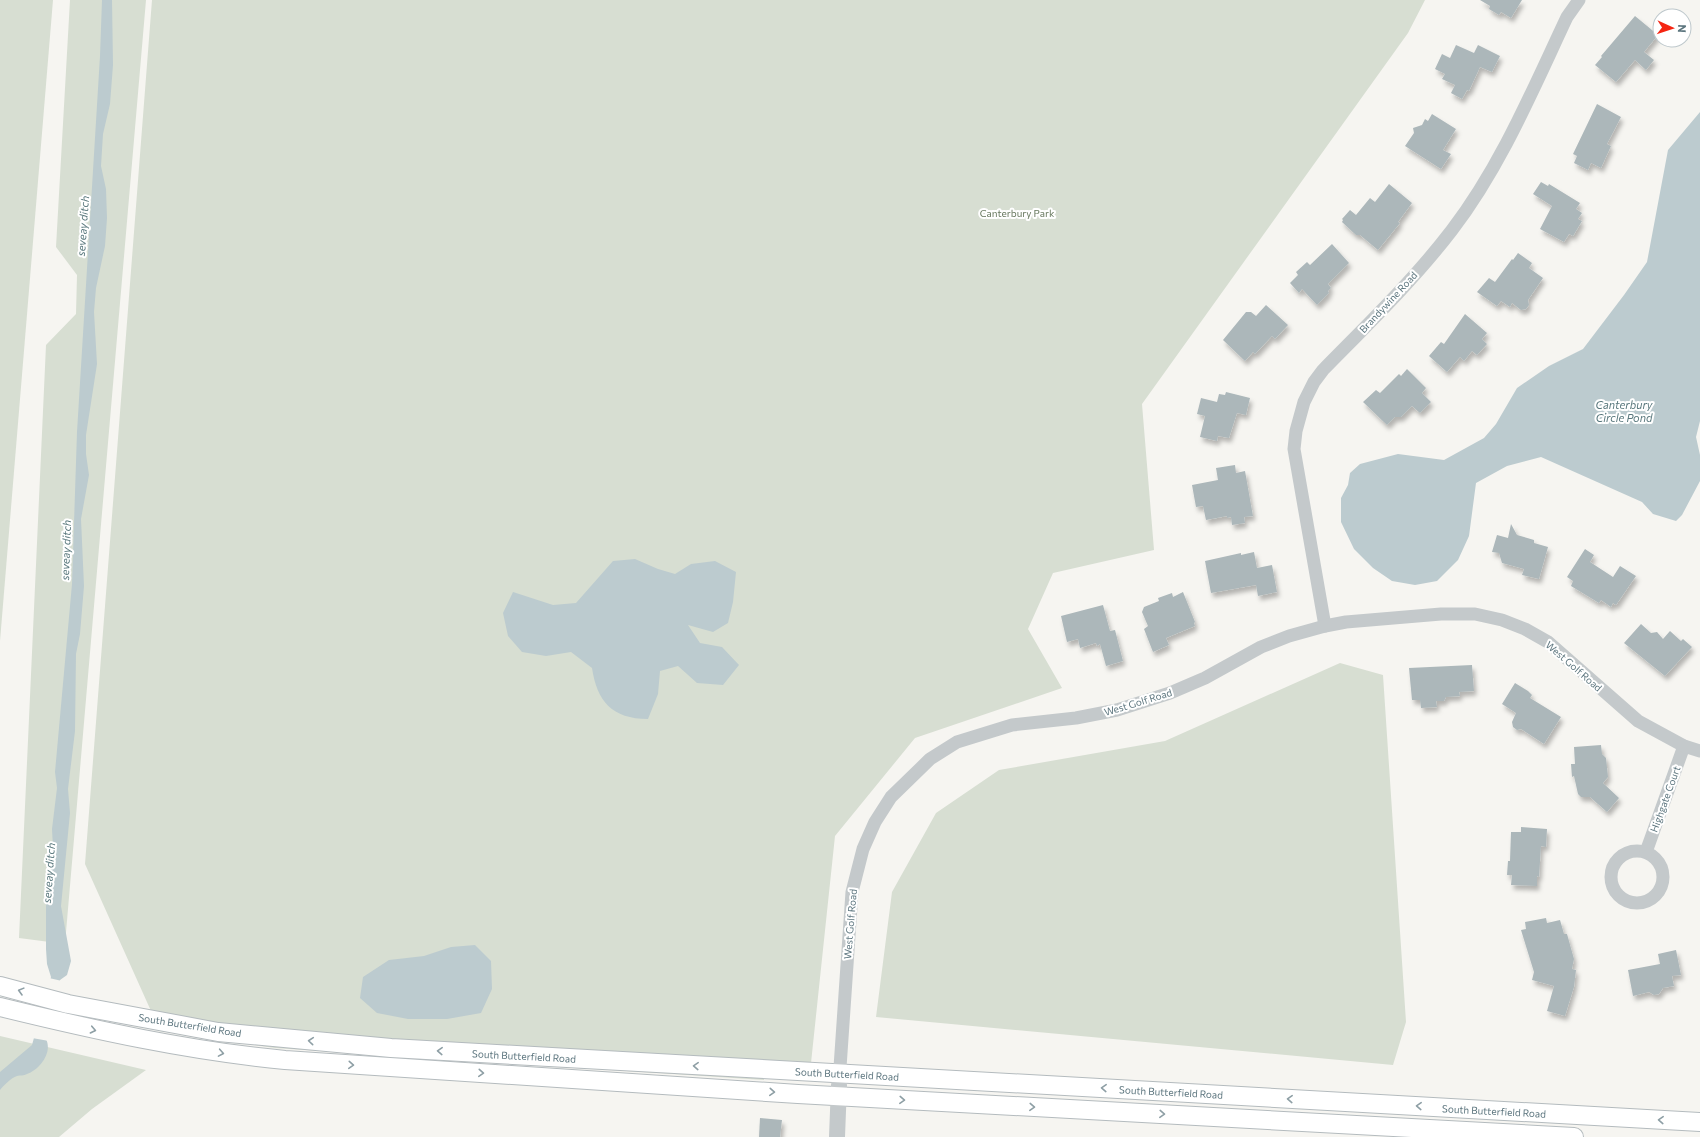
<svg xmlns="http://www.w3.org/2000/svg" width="1700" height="1137" font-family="Commissioner,sans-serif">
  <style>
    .green { fill: #d7ded2 }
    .water { fill: #bccbcf }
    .pier { fill: #f6f5f1 }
    .building { fill: #acb7ba; filter: url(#shadow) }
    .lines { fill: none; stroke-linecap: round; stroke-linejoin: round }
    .secondary-casing { stroke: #b4bbbe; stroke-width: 20 }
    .minor { stroke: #c4c9cb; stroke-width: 13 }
    .tertiary { stroke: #c4c9cb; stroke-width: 16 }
    .secondary { stroke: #fff; stroke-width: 18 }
    .oneway { stroke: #8e9fa5 }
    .labels { text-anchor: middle; stroke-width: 4; stroke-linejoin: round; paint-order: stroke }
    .park-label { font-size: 10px; fill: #66775d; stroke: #fff }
    .street-label { font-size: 10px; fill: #5d767f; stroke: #fff }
    .water-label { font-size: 11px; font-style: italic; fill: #58777c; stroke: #fff }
  </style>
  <defs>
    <filter id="shadow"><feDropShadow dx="2.5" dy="4.5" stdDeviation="2" flood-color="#0004"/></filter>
  </defs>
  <rect width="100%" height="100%" fill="#f6f5f1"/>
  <g class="green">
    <path d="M 0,0 L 53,0 L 0,641 Z"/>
    <path d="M 70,0 L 146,0 L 65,944 L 19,938 L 46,345 L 76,314 L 77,275 L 56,247 Z"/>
    <path d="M 152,0 L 1425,0 L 1408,33 L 1142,404 L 1154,550 L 1053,573 L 1028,629 L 1062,688 L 915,738 L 835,836 L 811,1063 L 765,1060 L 764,1080 L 275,1048 L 160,1031 L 85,864 Z"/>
    <path d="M 1340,663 L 1383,675 L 1406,1022 L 1393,1065 L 876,1017 L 892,892 L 936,813 L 999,770 L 1165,741 Z"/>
    <path d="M 0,1036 L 146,1070 L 92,1109 L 59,1137 L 0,1137 Z"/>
  </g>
  <g class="water">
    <path d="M 102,0 L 112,0 L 113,65 L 110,104 L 103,134 L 101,166 L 106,189 L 107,218 L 105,246 L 96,288 L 94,312 L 97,364 L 86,435 L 86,454 L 89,475 L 81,519 L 84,586 L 80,634 L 76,654 L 75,731 L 68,789 L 70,813 L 61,906 L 71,961 L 67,975 L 60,980 L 46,1039 C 53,1053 39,1070 27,1074 C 24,1076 20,1075 17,1076 C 11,1078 4,1085 0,1090 L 0,1072 L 32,1045 L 51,977 L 47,964 L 46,949 L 46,906 L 53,848 L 52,829 L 57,788 L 55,772 L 72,584 L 77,432 L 100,56 Z"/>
    <path d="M 1700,112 L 1700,421 L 1696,437 L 1700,455 L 1700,481 L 1682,515 L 1676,521 L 1653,514 L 1642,502 L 1541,457 L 1507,466 L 1476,483 L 1469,536 L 1458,560 L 1437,581 L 1415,585 L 1392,581 L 1373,568 L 1354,549 L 1341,522 L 1341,498 L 1348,485 L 1350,473 L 1360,464 L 1398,454 L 1444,460 L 1484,438 L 1496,424 L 1517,388 L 1549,366 L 1583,349 L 1624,295 L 1647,262 L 1668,150 Z"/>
    <path d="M 635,559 L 658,569 L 675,574 L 691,564 L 715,561 L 736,572 L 733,602 L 728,623 L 713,632 L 688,625 L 700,643 L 722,647 L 739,665 L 723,685 L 697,683 L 678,666 L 660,671 L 658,694 L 648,719 C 612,719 597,701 592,668 L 571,652 L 546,656 L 522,652 L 508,636 L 503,613 L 513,592 L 553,605 L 576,603 L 613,561 Z"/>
    <path d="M 475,945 L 491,961 L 492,989 L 481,1013 L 447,1019 L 408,1019 L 377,1013 L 360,998 L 363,977 L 389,960 L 424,956 L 451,947 Z"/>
  </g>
  <path class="pier" d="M 49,978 L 62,981 L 48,1039 L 49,1041 L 32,1038 Z"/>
  <g class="building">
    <path d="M 1480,0 L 1522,0 L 1511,18 L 1501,12 L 1499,15 L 1489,9 L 1490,6 Z"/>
    <path d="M 1635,16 L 1658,35 L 1644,52 L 1654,60 L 1646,70 L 1635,60 L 1616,82 L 1595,65 L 1602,57 L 1601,56 Z"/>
    <path d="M 1456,45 L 1474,53 L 1478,45 L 1500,56 L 1492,72 L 1480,67 L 1469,91 L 1467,90 L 1462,99 L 1451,93 L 1455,85 L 1442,79 L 1445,74 L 1435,69 L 1442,54 L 1450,58 Z"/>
    <path d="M 1597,104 L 1621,117 L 1607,144 L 1611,146 L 1601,168 L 1591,163 L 1588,170 L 1574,163 L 1577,156 L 1573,154 Z"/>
    <path d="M 1432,114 L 1456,129 L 1443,150 L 1451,154 L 1441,169 L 1405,146 L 1414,133 L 1413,128 L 1422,125 L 1425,119 L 1428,121 Z"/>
    <path d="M 1541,182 L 1548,186 L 1549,184 L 1580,203 L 1576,209 L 1582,213 L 1578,219 L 1582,221 L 1573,236 L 1569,234 L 1564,242 L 1540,229 L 1552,206 L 1533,194 Z"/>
    <path d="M 1389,184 L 1412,203 L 1398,222 L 1400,223 L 1378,250 L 1360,235 L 1356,235 L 1342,222 L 1343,220 L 1342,219 L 1350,210 L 1356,215 L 1370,198 L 1375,202 Z"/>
    <path d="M 1332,244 L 1349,263 L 1328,284 L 1331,288 L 1328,291 L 1329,293 L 1317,305 L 1302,289 L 1299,293 L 1290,283 L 1298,275 L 1296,272 L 1307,262 L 1310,265 Z"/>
    <path d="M 1518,253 L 1532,263 L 1529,268 L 1543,278 L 1528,300 L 1529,305 L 1526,309 L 1521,310 L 1512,303 L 1510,307 L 1501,301 L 1497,306 L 1477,292 L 1489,278 L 1495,282 L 1512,259 L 1513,260 Z"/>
    <path d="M 1266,305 L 1288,325 L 1275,339 L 1272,336 L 1255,354 L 1253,352 L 1245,361 L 1223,340 L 1246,312 L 1251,312 L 1256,316 Z"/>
    <path d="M 1465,314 L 1487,333 L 1482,339 L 1487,344 L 1477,355 L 1472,351 L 1464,361 L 1460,357 L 1447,372 L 1429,356 L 1441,342 L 1444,344 Z"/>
    <path d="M 1407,369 L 1426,388 L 1422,393 L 1431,402 L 1420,413 L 1412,406 L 1401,417 L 1395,417 L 1387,425 L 1363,402 L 1376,390 L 1380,393 L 1399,374 L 1401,376 Z"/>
    <path d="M 1226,392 L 1250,398 L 1246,415 L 1237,413 L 1229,438 L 1218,436 L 1217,441 L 1200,437 L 1205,416 L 1197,414 L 1201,398 L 1217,402 L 1219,394 L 1225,395 Z"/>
    <path d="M 1235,465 L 1236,473 L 1245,471 L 1253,516 L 1244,517 L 1245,523 L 1232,525 L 1231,517 L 1227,518 L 1227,516 L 1206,520 L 1203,506 L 1196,507 L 1192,485 L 1218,480 L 1216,468 Z"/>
    <path d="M 1511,524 L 1517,535 L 1534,540 L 1534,543 L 1548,547 L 1539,579 L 1522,575 L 1524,569 L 1502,563 L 1499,553 L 1492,552 L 1497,535 L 1508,538 Z"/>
    <path d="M 1585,549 L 1594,555 L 1590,562 L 1613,577 L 1620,566 L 1636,576 L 1616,605 L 1613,603 L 1611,607 L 1601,600 L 1599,603 L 1571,586 L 1573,581 L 1567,577 Z"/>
    <path d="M 1254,552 L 1257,568 L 1272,565 L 1277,592 L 1258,596 L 1256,585 L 1211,593 L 1205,561 L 1241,553 L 1241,555 Z"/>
    <path d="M 1183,592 L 1195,622 L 1194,623 L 1195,626 L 1166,638 L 1169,645 L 1153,652 L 1144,629 L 1148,626 L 1142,612 L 1144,607 L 1159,601 L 1158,598 L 1172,593 L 1173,597 Z"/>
    <path d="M 1103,605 L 1110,631 L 1115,630 L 1123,661 L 1106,666 L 1100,644 L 1097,646 L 1096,643 L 1080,648 L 1078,639 L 1067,642 L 1061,616 Z"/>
    <path d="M 1641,624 L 1651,633 L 1657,632 L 1663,639 L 1670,631 L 1681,641 L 1683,639 L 1692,647 L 1665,676 L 1624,643 Z"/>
    <path d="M 1472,665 L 1474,691 L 1459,692 L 1460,696 L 1446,697 L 1444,701 L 1436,701 L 1437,707 L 1421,708 L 1420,700 L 1412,700 L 1409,668 Z"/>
    <path d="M 1515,683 L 1528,691 L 1532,695 L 1530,698 L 1561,717 L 1544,744 L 1521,729 L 1517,730 L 1513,727 L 1512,722 L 1516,713 L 1502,704 Z"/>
    <path d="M 1601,745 L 1602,754 L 1606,758 L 1608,777 L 1603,783 L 1619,798 L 1607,812 L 1590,797 L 1581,797 L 1578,794 L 1574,776 L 1572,777 L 1571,764 L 1575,764 L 1574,747 Z"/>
    <path d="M 1521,827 L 1547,829 L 1546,847 L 1541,846 L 1539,877 L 1537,876 L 1537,886 L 1511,885 L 1512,875 L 1507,875 L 1508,861 L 1510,861 L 1511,832 L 1521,832 Z"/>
    <path d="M 1546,918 L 1547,923 L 1560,920 L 1564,934 L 1567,934 L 1574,959 L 1572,969 L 1576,970 L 1574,987 L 1565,1016 L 1547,1011 L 1554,986 L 1532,980 L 1534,972 L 1521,930 L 1526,929 L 1525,922 Z"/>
    <path d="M 1676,950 L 1681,975 L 1672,976 L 1674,986 L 1663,988 L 1659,994 L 1654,995 L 1649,992 L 1633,996 L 1628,970 L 1660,964 L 1658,954 Z"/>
    <path d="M 760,1118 L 782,1120 L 780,1137 L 759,1137 Z"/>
  </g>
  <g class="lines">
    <defs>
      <g id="secondary">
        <path d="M 0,986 L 68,1004 L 218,1032 L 391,1048 L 1700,1122"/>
        <path d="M 0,1007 C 94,1030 189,1051 285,1060 L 798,1094 L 1574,1137"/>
      </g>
    </defs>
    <use href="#secondary" class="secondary-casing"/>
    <g class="minor">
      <path d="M 1325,626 L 1294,449 L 1296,431 L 1304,402 L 1314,382 L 1323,370 C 1367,325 1413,281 1452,230 C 1501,166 1533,89 1567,17 L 1579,0"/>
      <circle cx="1637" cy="877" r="26"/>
      <path d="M 1646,852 L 1684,746"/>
      <path d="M 839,1082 L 852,892 L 863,849 L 875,822 L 891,797 L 930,759 L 957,742 L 1012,725 L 1076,718 L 1117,710 L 1170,693 L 1205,678 L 1261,647 L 1289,636 L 1325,626 L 1346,622 L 1441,614 L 1475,614 L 1502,620 L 1525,629 L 1548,642 L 1638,721 L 1684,746 L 1700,751"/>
    </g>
    <path class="tertiary" d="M 837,1137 L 839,1085"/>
    <use href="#secondary" class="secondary"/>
  </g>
  <defs><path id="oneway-chevron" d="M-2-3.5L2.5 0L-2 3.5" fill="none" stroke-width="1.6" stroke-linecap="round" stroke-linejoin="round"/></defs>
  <g class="oneway">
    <use href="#oneway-chevron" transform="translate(21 991) rotate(-165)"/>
    <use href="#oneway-chevron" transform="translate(93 1030) rotate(12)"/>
    <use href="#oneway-chevron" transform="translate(311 1041) rotate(-175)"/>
    <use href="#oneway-chevron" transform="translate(440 1051) rotate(-177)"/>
    <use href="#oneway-chevron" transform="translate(221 1053) rotate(10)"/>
    <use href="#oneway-chevron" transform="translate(351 1065) rotate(4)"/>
    <use href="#oneway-chevron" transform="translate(696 1066) rotate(-177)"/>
    <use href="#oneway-chevron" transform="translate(481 1073) rotate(4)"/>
    <use href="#oneway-chevron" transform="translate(1104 1088) rotate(-177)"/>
    <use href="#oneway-chevron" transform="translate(772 1092) rotate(4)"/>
    <use href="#oneway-chevron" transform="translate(1290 1099) rotate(-177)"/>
    <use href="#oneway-chevron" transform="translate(902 1100) rotate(3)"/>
    <use href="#oneway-chevron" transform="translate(1419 1106) rotate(-177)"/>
    <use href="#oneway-chevron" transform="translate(1032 1107) rotate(3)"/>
    <use href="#oneway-chevron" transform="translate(1162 1114) rotate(3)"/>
    <use href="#oneway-chevron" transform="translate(1661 1120) rotate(-177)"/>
  </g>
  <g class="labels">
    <g class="park-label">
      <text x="1017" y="217">Canterbury Park</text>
    </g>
    <g class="street-label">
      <text transform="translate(1388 302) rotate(-47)" y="4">Brandywine Road</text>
      <text transform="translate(1574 666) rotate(41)" y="4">West Golf Road</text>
      <text transform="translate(1138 702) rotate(-17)" y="4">West Golf Road</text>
      <text transform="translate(1665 799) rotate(-70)" y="4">Highgate Court</text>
      <text transform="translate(850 924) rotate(-85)" y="4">West Golf Road</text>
      <text transform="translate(190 1025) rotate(9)" y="4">South Butterfield Road</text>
      <text transform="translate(524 1056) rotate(3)" y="4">South Butterfield Road</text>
      <text transform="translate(847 1074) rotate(3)" y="4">South Butterfield Road</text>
      <text transform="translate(1171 1092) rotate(3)" y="4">South Butterfield Road</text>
      <text transform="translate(1494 1111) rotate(3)" y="4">South Butterfield Road</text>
    </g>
    <g class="water-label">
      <text transform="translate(83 226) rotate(-86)" y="4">seveay ditch</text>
      <text x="1624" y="409">Canterbury<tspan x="1624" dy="13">Circle Pond</tspan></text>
      <text transform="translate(66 550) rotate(-88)" y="4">seveay ditch</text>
      <text transform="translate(49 873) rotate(-86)" y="4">seveay ditch</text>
    </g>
  </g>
  <g transform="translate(1672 28) rotate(93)"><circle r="19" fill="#ffffff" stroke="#bec8cc"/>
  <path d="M0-3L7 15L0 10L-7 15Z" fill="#f52512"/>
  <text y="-6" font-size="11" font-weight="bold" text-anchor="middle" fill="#5d767f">N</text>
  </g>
</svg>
